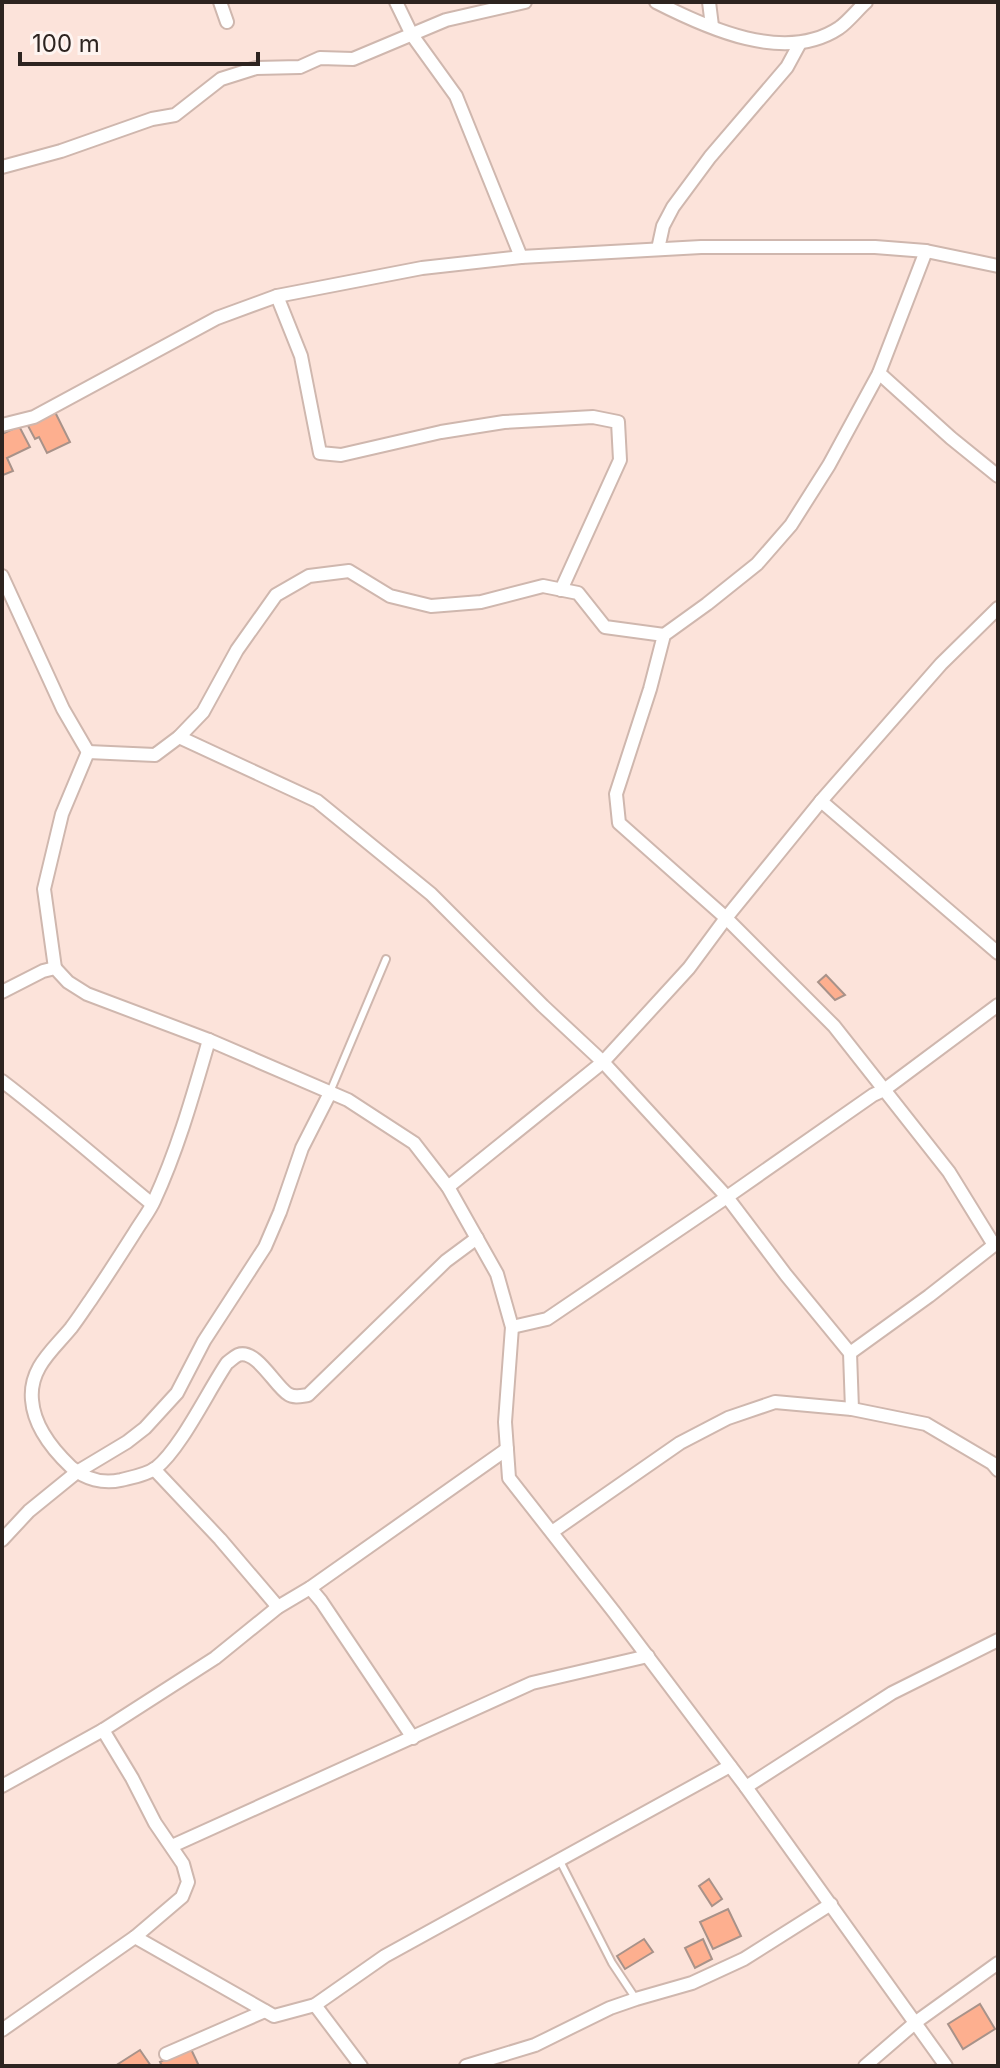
<svg xmlns="http://www.w3.org/2000/svg" width="1000" height="2068" font-family="Inter,sans-serif">
  <style>
    .building { fill: #fdaf8f; stroke: #a89289; stroke-width: 2 }
    .lines { fill: none; stroke-linecap: round; stroke-linejoin: round }
    .service-casing { stroke: #cfb7ae; stroke-width: 10 }
    .minor-casing { stroke: #cfb7ae; stroke-width: 16 }
    .service { stroke: #fff; stroke-width: 6 }
    .minor { stroke: #fff; stroke-width: 12 }
  </style>
  <rect width="100%" height="100%" fill="#fce3da"/>
  <g class="building">
    <path d="M 54,410 L 70,442 L 47,453 L 39,437 L 35,439 L 27,424 Z"/>
    <path d="M 19,426 L 30,447 L 7,458 L 13,471 L 3,475 L 2,434 Z"/>
    <path d="M 826,975 L 845,995 L 835,1000 L 818,982 Z"/>
    <path d="M 709,1879 L 722,1899 L 712,1906 L 699,1886 Z"/>
    <path d="M 728,1909 L 741,1936 L 713,1949 L 700,1922 Z"/>
    <path d="M 644,1939 L 653,1952 L 625,1969 L 617,1956 Z"/>
    <path d="M 703,1939 L 712,1959 L 695,1968 L 685,1948 Z"/>
    <path d="M 980,2004 L 995,2029 L 963,2049 L 948,2024 Z"/>
    <path d="M 190,2047 L 199,2066 L 162,2066 L 160,2062 Z"/>
    <path d="M 140,2050 L 151,2066 L 115,2066 Z"/>
  </g>
  <g class="lines">
    <defs>
      <g id="service">
        <path d="M 330,1092 L 386,959"/>
        <path d="M 559,1859 L 612,1963 L 636,1999"/>
      </g>
      <g id="minor">
        <path d="M 220,2 L 227,22"/>
        <path d="M 396,2 L 412,35 L 456,96 L 521,257"/>
        <path d="M 656,2 C 707,28 785,64 839,28 C 849,21 857,10 866,2"/>
        <path d="M 709,2 L 712,26"/>
        <path d="M 2,167 L 61,151 L 152,119 L 175,115 L 221,79 L 256,68 L 300,67 L 320,58 L 353,59 L 446,20 L 525,2"/>
        <path d="M 658,249 L 663,226 L 673,207 L 710,157 L 787,67 L 800,43"/>
        <path d="M 926,251 L 879,373 L 829,465 L 791,525 L 757,564 L 707,604 L 664,635 L 650,689 L 616,794 L 619,823 L 726,918 L 834,1026 L 949,1172 L 994,1245"/>
        <path d="M 277,296 L 301,356 L 320,453 L 341,455 L 441,432 L 504,422 L 593,417 L 618,422 L 620,460 L 561,590"/>
        <path d="M 879,373 L 951,438 L 998,476"/>
        <path d="M 2,425 L 34,417 L 217,318 L 277,296 L 422,268 L 521,257 L 701,247 L 875,247 L 926,251 L 998,266"/>
        <path d="M 2,576 L 63,709 L 88,752"/>
        <path d="M 179,737 L 317,801 L 431,894 L 543,1006 L 603,1062 L 727,1197 L 786,1275 L 850,1353 L 852,1409"/>
        <path d="M 821,801 L 998,953"/>
        <path d="M 55,968 L 44,889 L 62,814 L 88,752 L 155,755 L 179,737 L 203,712 L 237,650 L 276,595 L 309,576 L 349,571 L 390,596 L 431,606 L 481,602 L 543,586 L 578,593 L 605,627 L 664,635"/>
        <path d="M 2,992 L 43,971 L 55,968 L 68,982 L 87,994 L 209,1040 L 348,1100 L 414,1143 L 448,1187 L 497,1274 L 512,1327 L 505,1422 L 509,1478 L 614,1612 L 746,1787 L 946,2066"/>
        <path d="M 209,1040 C 193,1095 178,1149 154,1201 C 149,1212 141,1222 135,1232 C 121,1254 107,1276 92,1298 C 85,1308 78,1319 71,1328 C 53,1350 29,1368 32,1400 C 34,1427 52,1449 71,1467 C 85,1479 103,1484 121,1480 C 133,1477 146,1475 156,1468 C 181,1448 208,1391 227,1363 C 231,1360 234,1357 238,1355 C 256,1348 275,1386 288,1394 C 294,1398 301,1396 308,1395 L 446,1261 L 477,1238"/>
        <path d="M 2,1081 C 53,1120 102,1163 152,1204"/>
        <path d="M 448,1187 L 603,1062 L 689,968 L 726,918 L 821,801 L 941,664 L 998,608"/>
        <path d="M 512,1327 L 547,1319 L 727,1197 L 873,1095 L 884,1090 L 998,1005"/>
        <path d="M 850,1353 L 929,1296 L 998,1242"/>
        <path d="M 154,1469 L 220,1539 L 278,1607"/>
        <path d="M 552,1532 L 680,1443 L 728,1418 L 775,1402 L 852,1409 L 926,1424 L 992,1463 L 998,1470"/>
        <path d="M 2,1540 L 29,1511 L 77,1472 L 127,1442 L 145,1428 L 177,1393 L 204,1341 L 265,1247 L 280,1212 L 302,1148 L 330,1093"/>
        <path d="M 310,1588 L 321,1601 L 413,1738"/>
        <path d="M 2,1786 L 103,1730 L 215,1658 L 278,1607 L 310,1588 L 507,1449"/>
        <path d="M 746,1787 L 892,1693 L 998,1640"/>
        <path d="M 172,1846 L 532,1683 L 648,1656"/>
        <path d="M 135,1937 L 274,2016 L 315,2005 L 385,1956 L 730,1766"/>
        <path d="M 315,2005 L 361,2066"/>
        <path d="M 2,2030 L 135,1937 L 182,1897 L 188,1882 L 183,1864 L 155,1823 L 132,1778 L 103,1730"/>
        <path d="M 166,2054 L 265,2011"/>
        <path d="M 466,2066 L 535,2045 L 610,2008 L 636,1999 L 692,1983 L 744,1959 L 831,1904"/>
        <path d="M 865,2066 L 916,2022 L 998,1963"/>
      </g>
    </defs>
    <use href="#service" class="service-casing"/>
    <use href="#minor" class="minor-casing"/>
    <use href="#service" class="service"/>
    <use href="#minor" class="minor"/>
  </g>
  <rect width="1000" height="2068" fill="none" stroke="#2d2420" stroke-width="8"/>
  <path d="M20 52v12h238v-12" fill="none" stroke="#2d2420" stroke-width="4"/>
  <text x="32" y="52" font-size="24" fill="#2d2420" stroke="#fef4f0" stroke-width="6" paint-order="stroke">100 m</text>
</svg>
